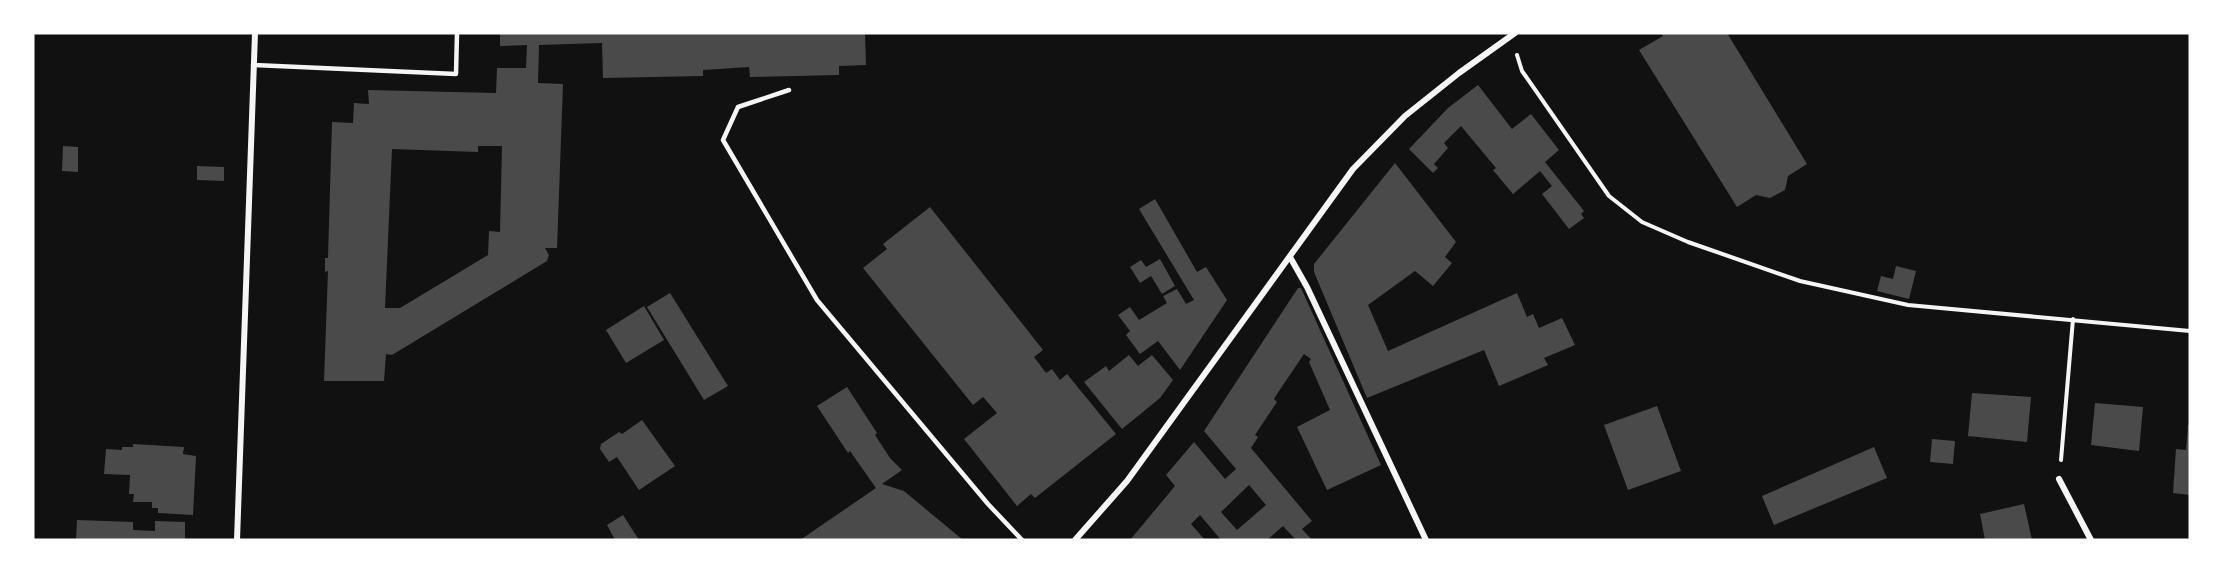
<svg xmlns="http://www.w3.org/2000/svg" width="2223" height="573" font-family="Signika,sans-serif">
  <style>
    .building { fill: #4a4a4a; fill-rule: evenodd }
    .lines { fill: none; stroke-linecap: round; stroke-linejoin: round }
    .path { stroke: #f5f5f5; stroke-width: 4 }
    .service { stroke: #f5f5f5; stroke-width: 4.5 }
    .minor { stroke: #f5f5f5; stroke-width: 6 }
  </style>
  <rect width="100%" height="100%" fill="#111"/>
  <g class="building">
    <path d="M 500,33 L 865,33 L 866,65 L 839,66 L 839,75 L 750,77 L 749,67 L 703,70 L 703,76 L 603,78 L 602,43 L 539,45 L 538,83 L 563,84 L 557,248 L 545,248 L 549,255 L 547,261 L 392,355 L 386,354 L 384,381 L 324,381 L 328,271 L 325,272 L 325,258 L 328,258 L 332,122 L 353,123 L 354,103 L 369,104 L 368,90 L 496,93 L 497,68 L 526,68 L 527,45 L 500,46 ZM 478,146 L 502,146 L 500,232 L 489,231 L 488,255 L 400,308 L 385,308 L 392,149 L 478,152 Z"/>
    <path d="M 1661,33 L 1727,33 L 1807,164 L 1788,176 L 1785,190 L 1770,198 L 1756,195 L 1737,207 L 1639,50 L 1663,36 Z"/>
    <path d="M 1478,85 L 1512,129 L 1531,114 L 1559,150 L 1545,162 L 1584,211 L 1581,214 L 1584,218 L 1569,229 L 1542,194 L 1552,186 L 1540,171 L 1513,194 L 1493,170 L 1496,168 L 1461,126 L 1444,143 L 1448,148 L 1434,164 L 1438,168 L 1433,173 L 1409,149 L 1448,108 Z"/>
    <path d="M 63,146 L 78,147 L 78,172 L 62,171 Z"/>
    <path d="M 1395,163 L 1456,242 L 1445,257 L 1452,263 L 1433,286 L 1415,271 L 1368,305 L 1388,351 L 1517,293 L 1527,317 L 1533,314 L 1539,328 L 1562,318 L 1575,345 L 1544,358 L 1548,365 L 1499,386 L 1484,350 L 1367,398 L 1314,272 L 1314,264 Z"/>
    <path d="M 197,166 L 224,167 L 224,181 L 197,180 Z"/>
    <path d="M 1155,199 L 1197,272 L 1206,267 L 1227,300 L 1180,370 L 1158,341 L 1140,354 L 1126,335 L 1130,331 L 1118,315 L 1130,307 L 1139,320 L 1167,303 L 1163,296 L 1177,289 L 1186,304 L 1194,300 L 1139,209 Z"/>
    <path d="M 930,207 L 1043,350 L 1034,357 L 1046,373 L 1052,369 L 1060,380 L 1067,374 L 1116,434 L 1035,498 L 1031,494 L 1017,506 L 964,439 L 997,413 L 983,397 L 973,405 L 863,268 L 887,249 L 883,244 Z"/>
    <path d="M 1160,259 L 1175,286 L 1162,294 L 1151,276 L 1140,283 L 1130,267 L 1141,260 L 1146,267 Z"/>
    <path d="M 1896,266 L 1916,271 L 1909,299 L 1877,291 L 1881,276 L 1893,279 Z"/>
    <path d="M 1298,288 L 1301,288 L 1381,465 L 1327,490 L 1297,427 L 1330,410 L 1309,362 L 1311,359 L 1304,354 L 1275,397 L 1274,399 L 1277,402 L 1255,435 L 1258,437 L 1251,448 L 1312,521 L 1302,529 L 1312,540 L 1296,540 L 1283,526 L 1267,540 L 1221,540 L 1200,515 L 1191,524 L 1205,540 L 1130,540 L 1175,486 L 1166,475 L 1194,442 L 1225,479 L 1236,469 L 1204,431 ZM 1249,485 L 1266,505 L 1237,530 L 1221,512 Z"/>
    <path d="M 670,293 L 728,386 L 704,400 L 647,307 Z"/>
    <path d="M 644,306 L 664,340 L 626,363 L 606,330 Z"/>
    <path d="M 1129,355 L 1138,366 L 1152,355 L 1173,380 L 1160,398 L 1122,429 L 1084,382 L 1106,366 L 1109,371 Z"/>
    <path d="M 847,387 L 877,433 L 875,435 L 890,458 L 902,470 L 882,484 L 904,491 L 963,540 L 800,540 L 876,488 L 850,451 L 848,453 L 817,406 Z"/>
    <path d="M 1972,393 L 2031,397 L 2027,442 L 1968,436 Z"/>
    <path d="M 2095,403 L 2143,407 L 2139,451 L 2091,445 Z"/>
    <path d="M 1657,406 L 1681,471 L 1628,490 L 1604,425 Z"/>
    <path d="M 642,420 L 675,466 L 639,490 L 617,457 L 609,462 L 600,449 L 601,444 L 619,432 L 622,434 Z"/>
    <path d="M 2188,425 L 2190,425 L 2190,495 L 2173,493 L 2176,449 L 2186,450 Z"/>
    <path d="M 1932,439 L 1955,441 L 1953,464 L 1930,462 Z"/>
    <path d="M 133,444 L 184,447 L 183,454 L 196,456 L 193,515 L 158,513 L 158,508 L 152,508 L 152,502 L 133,502 L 134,494 L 129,494 L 130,475 L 104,474 L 106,449 L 122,450 L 122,447 L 133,447 Z"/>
    <path d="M 1874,447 L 1887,478 L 1774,525 L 1762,496 Z"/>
    <path d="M 2024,504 L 2032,540 L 1985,540 L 1980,514 Z"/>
    <path d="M 623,515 L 639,540 L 615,540 L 607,525 Z"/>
    <path d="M 77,520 L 133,522 L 133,530 L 155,531 L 155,521 L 185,522 L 185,540 L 76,540 Z"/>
  </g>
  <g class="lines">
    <g class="path">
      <path d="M 1517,55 L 1522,71 L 1609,196 L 1642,222 L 1688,242 L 1800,281 L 1908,305 L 2190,331"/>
      <path d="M 2061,460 L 2073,319"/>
    </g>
    <g class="service">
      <path d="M 253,65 L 456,74 L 457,33"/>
      <path d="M 789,90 L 738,107 L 723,140 L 817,300 L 988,504 L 1022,540"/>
    </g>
    <g class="minor">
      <path d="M 1290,257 L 1307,287 L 1426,540"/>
      <path d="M 2059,479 L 2091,540"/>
      <path d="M 237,540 L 255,33"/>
      <path d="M 1075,540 L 1127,481 L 1353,169 L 1405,116 L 1459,73 L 1515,33"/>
    </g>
  </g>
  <rect width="2223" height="573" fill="none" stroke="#ffffff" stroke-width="69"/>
</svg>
